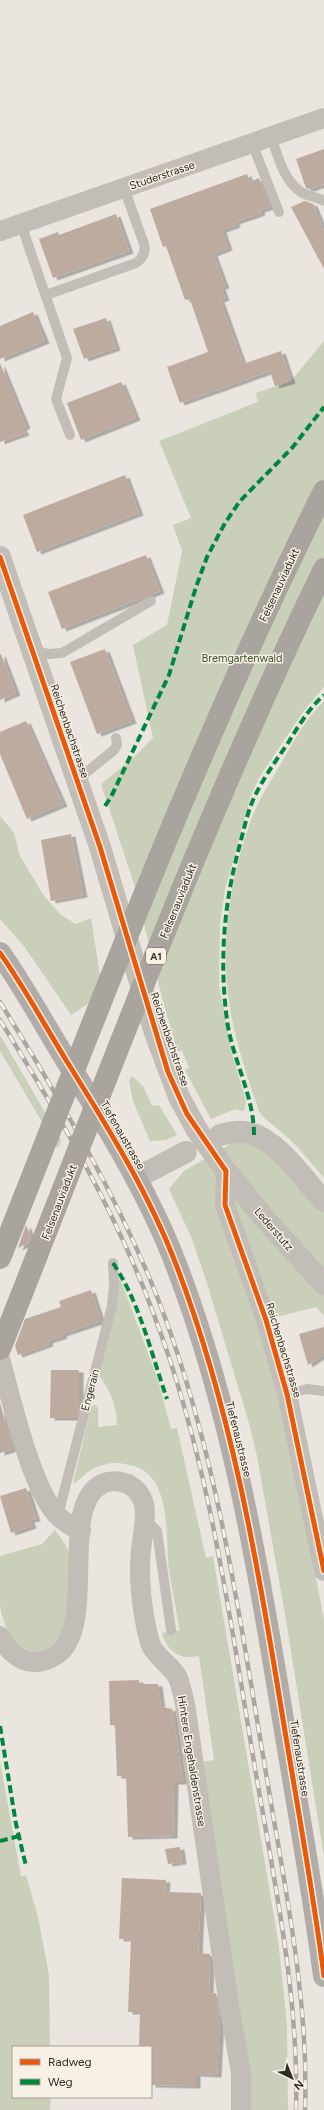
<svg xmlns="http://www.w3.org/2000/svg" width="324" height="2110" font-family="Figtree,sans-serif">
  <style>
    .green { fill: #c9cfb9 }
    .building { fill: #bdaba0; filter: url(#shadow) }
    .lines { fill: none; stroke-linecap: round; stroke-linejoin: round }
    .service { stroke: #c3bdb7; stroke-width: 10 }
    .minor { stroke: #c3bdb7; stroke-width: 20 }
    .tertiary { stroke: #c3bdb7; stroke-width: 22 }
    .primary { stroke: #b1aca7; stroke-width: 22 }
    .rail-casing { stroke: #aaa6a2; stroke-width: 4.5 }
    .rail { stroke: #f7f0e4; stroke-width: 3; stroke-dasharray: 9; stroke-linecap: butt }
    .motorway-bridge { stroke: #a9a49d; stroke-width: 22 }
    .quiet { stroke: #00873e; stroke-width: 4; stroke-dasharray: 8 4; stroke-linecap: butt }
    .cycleway-casing { stroke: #f7f0e4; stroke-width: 8 }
    .cycleway { stroke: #e8590c; stroke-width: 5 }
    .labels { text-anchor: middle; stroke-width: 3; stroke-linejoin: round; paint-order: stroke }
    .shield { fill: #f7f0e4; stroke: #6d665f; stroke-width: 1 }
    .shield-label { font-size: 10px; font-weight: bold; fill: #322b26 }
    .street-label { font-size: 11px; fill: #322b26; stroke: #f7f0e4 }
    .park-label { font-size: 11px; fill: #3f4f2c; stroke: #f7f0e4 }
  </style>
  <defs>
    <filter id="shadow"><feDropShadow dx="4.5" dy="2.5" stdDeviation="0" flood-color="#0004"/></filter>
  </defs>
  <rect width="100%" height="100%" fill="#eae5de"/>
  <g class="green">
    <path d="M 324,341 L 324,687 L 303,712 L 260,776 L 251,795 L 225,890 L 220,923 L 219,985 L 232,1054 L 246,1101 L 244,1111 L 235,1109 L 211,1119 L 188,1076 L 185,1070 L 189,1068 L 182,1050 L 178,1052 L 163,1002 L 135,887 L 101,784 L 131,760 L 153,738 L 133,645 L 167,625 L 182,551 L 173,525 L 191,518 L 159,441 L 258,402 L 256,393 L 291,381 Z"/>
    <path d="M 324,701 L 324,1178 C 312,1164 300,1149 286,1136 C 277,1127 265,1121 259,1111 C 245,1070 231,1029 227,985 C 222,929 234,859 256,808 C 263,793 272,779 280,765 C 293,743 305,719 324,701 Z"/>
    <path d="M 0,816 L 14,833 L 20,856 L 44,896 L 61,915 L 76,924 L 91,918 L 103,994 L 71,1015 L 24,946 L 0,919 Z"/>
    <path d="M 0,1035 L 61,1140 L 58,1149 L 0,1051 Z"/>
    <path d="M 132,1076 L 143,1086 L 152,1106 L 159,1105 L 177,1135 L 166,1140 L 150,1141 L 133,1101 L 129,1081 Z"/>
    <path d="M 242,1132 L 324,1202 L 324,1316 L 316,1307 L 257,1322 L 284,1420 L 302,1505 L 324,1620 L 324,1857 L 285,1614 L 257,1456 L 249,1423 L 206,1280 L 192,1239 L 169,1189 L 184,1171 L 227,1146 Z"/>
    <path d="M 120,1278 L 158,1380 L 171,1429 L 177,1428 L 206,1558 L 213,1556 L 278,1940 L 287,2025 L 288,2110 L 241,2110 L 193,1763 L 214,1760 L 199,1656 C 195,1656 190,1658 186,1657 C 174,1656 164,1644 162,1633 L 180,1630 C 176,1610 172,1590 169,1570 C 165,1538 173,1473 130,1465 C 120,1463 112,1462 103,1465 C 86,1469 84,1478 73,1484 L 91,1407 L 95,1405 L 98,1408 L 98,1427 L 117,1425 C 116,1405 111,1391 99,1376 L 118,1300 L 118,1280 Z"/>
    <path d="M 55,1530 C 59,1536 67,1545 69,1553 C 71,1565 68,1625 62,1634 C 35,1674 4,1639 0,1605 C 0,1589 0,1572 0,1556 L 42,1544 Z"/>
    <path d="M 0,1762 L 21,1876 L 26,1875 L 38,1917 L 49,1975 L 50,2047 L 13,2047 L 13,2097 L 51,2097 L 50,2110 L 0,2110 Z"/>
  </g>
  <g class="building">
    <path d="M 324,149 L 324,184 L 310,189 L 306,188 L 296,159 Z"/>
    <path d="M 247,174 L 250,182 L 259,178 L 270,207 L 260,210 L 261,213 L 235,222 L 236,225 L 222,230 L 228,248 L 213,254 L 225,286 L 221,287 L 225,298 L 220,300 L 243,364 L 281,351 L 291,381 L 275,386 L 270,371 L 180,403 L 167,367 L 208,352 L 190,299 L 185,300 L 166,246 L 163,247 L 150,209 Z"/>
    <path d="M 305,201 L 313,204 L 324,231 L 324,269 L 291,207 Z"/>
    <path d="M 116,214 L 129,251 L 53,278 L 39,239 L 58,232 L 59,235 Z"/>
    <path d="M 33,312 L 45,341 L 0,359 L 0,326 Z"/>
    <path d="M 106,318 L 116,348 L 84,359 L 73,329 Z"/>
    <path d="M 0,363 L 26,426 L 22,428 L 25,433 L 0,442 Z"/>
    <path d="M 121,382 L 136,418 L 81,440 L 67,403 Z"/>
    <path d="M 125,475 L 139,513 L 37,552 L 23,515 Z"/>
    <path d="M 146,555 L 160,591 L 62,629 L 48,592 Z"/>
    <path d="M 105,649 L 132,721 L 97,734 L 70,662 Z"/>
    <path d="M 1,654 L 16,693 L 0,700 L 0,655 Z"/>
    <path d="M 26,721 L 63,804 L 27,819 L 0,754 L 0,732 Z"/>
    <path d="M 71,834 L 83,895 L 51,901 L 41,840 Z"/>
    <path d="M 26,1225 L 31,1237 L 28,1243 L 18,1248 Z"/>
    <path d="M 91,1290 L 101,1321 L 62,1334 L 63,1336 L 48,1341 L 49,1344 L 18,1355 L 15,1346 L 25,1319 L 61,1307 L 59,1301 Z"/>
    <path d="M 324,1327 L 324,1354 L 308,1365 L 299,1334 Z"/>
    <path d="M 51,1370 L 79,1370 L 79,1410 L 76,1418 L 50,1418 Z"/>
    <path d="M 0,1403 L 13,1449 L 0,1453 Z"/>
    <path d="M 26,1488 L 36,1519 L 30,1520 L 32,1526 L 11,1533 L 0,1496 Z"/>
    <path d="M 139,1680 L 139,1684 L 158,1684 L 161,1707 L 172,1709 L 183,1782 L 174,1782 L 173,1836 L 128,1837 L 126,1776 L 117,1776 L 115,1725 L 110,1725 L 109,1681 Z"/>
    <path d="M 180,1847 L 182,1862 L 168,1864 L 165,1849 Z"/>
    <path d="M 122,1878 L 166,1880 L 165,1892 L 201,1893 L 198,1953 L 210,1954 L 209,1994 L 216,1993 L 220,2017 L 217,2075 L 196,2074 L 196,2086 L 151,2085 L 151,2047 L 139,2047 L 140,2012 L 128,2012 L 131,1939 L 119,1939 Z"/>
  </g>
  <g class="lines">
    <g class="service">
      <path d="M 271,137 C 278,155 283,180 301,192 C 307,196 317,197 324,201"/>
      <path d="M 252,143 L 279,212"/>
      <path d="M 21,224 L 67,358 L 56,399 L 70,435"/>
      <path d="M 46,295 L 136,263 C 143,258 146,252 144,244 L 124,188"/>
      <path d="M 32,650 L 49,654 L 62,653 L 151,601"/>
      <path d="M 75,777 L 83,775 L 114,750 L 117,745 L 116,738"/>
      <path d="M 287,1394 L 307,1389 L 324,1391"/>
      <path d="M 58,1515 L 112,1306 L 114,1286 L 113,1263"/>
      <path d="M 145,1523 L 151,1525 L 157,1531 L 171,1630"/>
    </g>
    <g class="minor">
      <path d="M 0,231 L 324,118"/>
      <path d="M 226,1171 L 225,1205 L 266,1320 L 287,1394 L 324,1571"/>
      <path d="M 0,1359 C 11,1397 31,1489 58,1516 C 64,1522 73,1527 81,1531"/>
      <path d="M 0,1636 C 7,1649 17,1661 34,1662 C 41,1662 45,1661 51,1658 C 103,1634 54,1504 104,1483 C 111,1480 121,1481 128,1484 C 154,1498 143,1527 141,1550 C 140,1558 140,1568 140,1577 C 141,1598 144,1622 150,1643 C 155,1657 171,1664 178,1678 C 181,1686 183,1696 185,1704 L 229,2005 L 241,2073 L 241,2110"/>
    </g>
    <g class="tertiary">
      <path d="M 0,557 L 100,847 L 155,1033 L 179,1097 L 197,1130 L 226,1171 L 264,1218 L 324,1284"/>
      <path d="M 220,1135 C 230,1132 240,1130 250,1133 C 278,1140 305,1181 324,1201"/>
      <path d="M 136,1178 L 186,1152"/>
    </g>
    <path class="primary" d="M 0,953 C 24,987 44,1024 66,1060 C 107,1126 149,1193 177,1267 C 230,1406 256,1554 280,1701 C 295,1793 312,1884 324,1976"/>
    <defs>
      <g id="rail">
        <path d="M 0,1002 C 61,1101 122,1203 163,1312 C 219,1462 240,1622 267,1779 C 285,1889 309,1999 305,2110"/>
        <path d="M 0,1020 C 58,1114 116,1211 154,1315 C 210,1462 230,1620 256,1774 C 275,1885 299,1997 296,2110"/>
      </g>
    </defs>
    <use href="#rail" class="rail-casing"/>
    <use href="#rail" class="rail"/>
    <g class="motorway-bridge">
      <path d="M 0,1258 C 102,1000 200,739 324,491"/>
      <path d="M 0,1349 C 104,1088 201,822 324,569"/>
    </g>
    <g class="quiet">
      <path d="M 105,806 L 111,797 L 169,675 L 196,587 L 207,557 L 225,523 L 240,501 L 292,448 L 324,407"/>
      <path d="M 254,1135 C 254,1095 232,1059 227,1020 C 219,960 224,902 240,844 C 244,829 247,814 253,800 C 262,780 275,762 288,743 C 298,727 309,708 324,695"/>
      <path d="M 113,1263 C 140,1303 151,1353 167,1399"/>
      <path d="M 0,1726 L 16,1824 L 26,1866"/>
      <path d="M 0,1841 L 19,1836"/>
    </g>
    <defs>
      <g id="cycleway">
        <path d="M 0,557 L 100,847 L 168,1072 L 187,1114 L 226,1171 L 225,1205 L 266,1320 L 287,1394 L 324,1571"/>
        <path d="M 0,953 C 24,987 44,1024 66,1060 C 107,1126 149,1193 177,1267 C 230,1406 256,1554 280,1701 C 295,1793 312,1884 324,1976"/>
      </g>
    </defs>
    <use href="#cycleway" class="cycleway-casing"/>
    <use href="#cycleway" class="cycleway"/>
  </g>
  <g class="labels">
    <rect class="shield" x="146" y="948" width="20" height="16" rx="3"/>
    <g class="shield-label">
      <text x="156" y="960">A1</text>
    </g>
    <g class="street-label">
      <text transform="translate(162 175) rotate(-19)" y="4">Studerstrasse</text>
      <text transform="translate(279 585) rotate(-65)" y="4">Felsenauviadukt</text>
      <text transform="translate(70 731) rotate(71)" y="4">Reichenbachstrasse</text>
      <text transform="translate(178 901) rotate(-68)" y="4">Felsenauviadukt</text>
      <text transform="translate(170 1039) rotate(71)" y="4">Reichenbachstrasse</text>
      <text transform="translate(123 1135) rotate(60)" y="4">Tiefenaustrasse</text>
      <text transform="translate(59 1202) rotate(-69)" y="4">Felsenauviadukt</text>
      <text transform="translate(274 1229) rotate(49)" y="4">Lederstutz</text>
      <text transform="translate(284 1350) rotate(73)" y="4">Reichenbachstrasse</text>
      <text transform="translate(90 1390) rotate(-75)" y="4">Engerain</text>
      <text transform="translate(239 1439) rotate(76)" y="4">Tiefenaustrasse</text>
      <text transform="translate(300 1758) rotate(81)" y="4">Tiefenaustrasse</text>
      <text transform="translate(192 1761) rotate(81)" y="4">Hintere Engehaldenstrasse</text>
    </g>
    <g class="park-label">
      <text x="242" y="662">Bremgartenwald</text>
    </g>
  </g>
  <rect x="12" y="2046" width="140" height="52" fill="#f7f0e4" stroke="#a8a198"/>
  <rect x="20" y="2059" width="20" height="6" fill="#e8590c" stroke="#a8a198"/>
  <text x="48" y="2066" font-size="12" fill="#322b26">Radweg</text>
  <rect x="20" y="2079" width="20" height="6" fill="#00873e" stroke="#a8a198"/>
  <text x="48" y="2086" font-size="12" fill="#322b26">Weg</text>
  <g transform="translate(292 2078) rotate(137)" stroke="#f7f0e4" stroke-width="3" paint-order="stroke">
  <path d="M0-3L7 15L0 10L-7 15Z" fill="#322b26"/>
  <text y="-6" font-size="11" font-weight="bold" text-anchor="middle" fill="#322b26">N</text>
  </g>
</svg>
